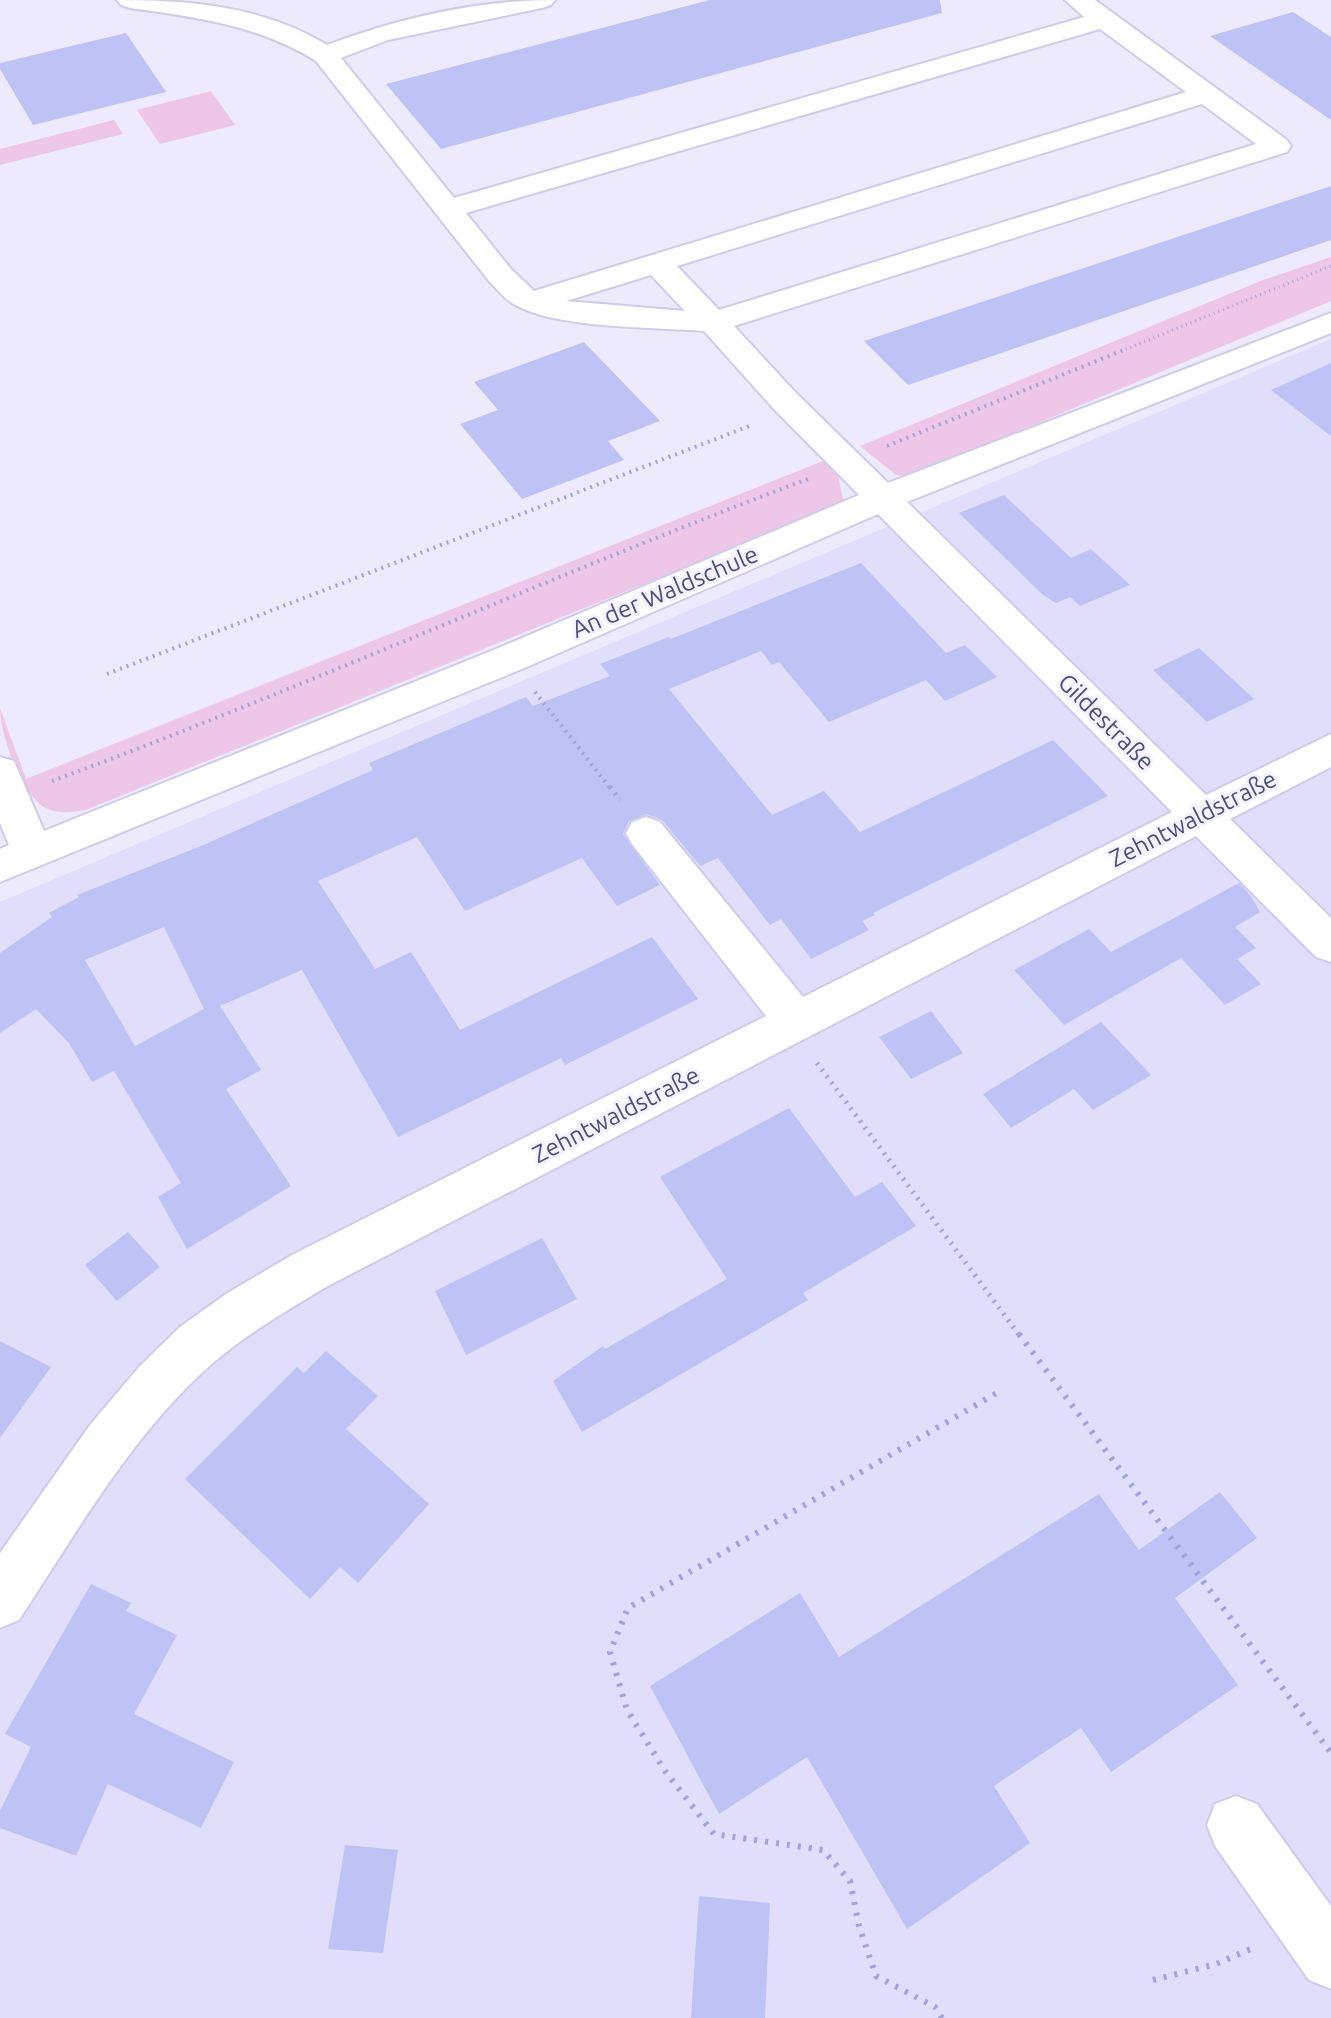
<svg xmlns="http://www.w3.org/2000/svg" width="1331" height="2018" font-family="Ubuntu,sans-serif">
  <style>
    .residential { fill: #e1defb }
    .green { fill: #eec6e7 }
    .building { fill: #bfc2f5; fill-rule: evenodd }
    .lines { fill: none; stroke-linecap: round; stroke-linejoin: round }
    .minor-casing { stroke: #cdcceb; stroke-width: 4 }
    .path-far3 { stroke: #a1a4db; stroke-width: 3; stroke-dasharray: 1 4; stroke-linecap: butt }
    .path-far2 { stroke: #a1a4db; stroke-width: 4; stroke-dasharray: 2 5; stroke-linecap: butt }
    .path-far1 { stroke: #a1a4db; stroke-width: 5; stroke-dasharray: 2 6; stroke-linecap: butt }
    .path { stroke: #a1a4db; stroke-width: 6; stroke-dasharray: 3 8; stroke-linecap: butt }
    .minor { fill: #fff; fill-rule: evenodd }
    .labels { text-anchor: middle; stroke-width: 6; stroke-linejoin: round; paint-order: stroke }
    .street-label { font-size: 24px; fill: #4a4e7c; stroke: #f4f2ff }
  </style>
  <rect width="100%" height="100%" fill="#edeafe"/>
  <path class="residential" d="M 1331,339 L 1331,2018 L 0,2018 L 0,902 Z"/>
  <g class="green">
    <path d="M 211,91 L 235,125 L 160,144 L 137,110 Z"/>
    <path d="M 114,120 L 123,134 L 0,165 L 0,149 Z"/>
    <path d="M 1331,257 L 1331,301 L 909,477 L 896,475 L 860,446 L 1263,280 Z"/>
    <path d="M 823,461 L 838,476 L 844,503 L 86,810 C 74,812 60,814 48,809 C 22,799 0,734 0,708 L 26,779 Z"/>
  </g>
  <g class="building">
    <path d="M 710,0 L 940,0 L 942,13 L 441,149 L 386,84 Z"/>
    <path d="M 1293,12 L 1331,37 L 1331,120 L 1210,36 Z"/>
    <path d="M 126,33 L 166,92 L 33,125 L 0,69 L 0,63 Z"/>
    <path d="M 1331,186 L 1331,240 L 908,385 L 864,341 Z"/>
    <path d="M 584,342 L 660,421 L 608,441 L 624,460 L 522,499 L 460,424 L 498,410 L 474,382 Z"/>
    <path d="M 1331,363 L 1331,436 L 1271,390 Z"/>
    <path d="M 1004,495 L 1071,558 L 1091,549 L 1130,585 L 1080,606 L 1070,597 L 1056,603 L 1043,595 L 959,513 Z"/>
    <path d="M 861,563 L 946,653 L 965,645 L 997,677 L 945,701 L 926,680 L 829,722 L 779,662 L 772,665 L 761,651 L 669,689 L 772,815 L 824,791 L 860,832 L 1053,740 L 1108,796 L 873,913 L 875,915 L 862,921 L 869,930 L 811,959 L 781,919 L 770,925 L 718,858 L 700,866 L 662,820 L 647,814 L 629,821 L 623,834 L 660,885 L 617,906 L 582,858 L 465,911 L 417,837 L 318,881 L 375,969 L 411,952 L 460,1030 L 652,937 L 698,999 L 565,1065 L 561,1058 L 398,1137 L 302,970 L 220,1006 L 261,1070 L 226,1089 L 291,1186 L 187,1249 L 158,1197 L 181,1183 L 114,1071 L 92,1082 L 69,1043 L 36,1009 L 0,1033 L 0,953 L 52,917 L 49,913 L 79,897 L 77,895 L 201,846 L 373,770 L 369,763 L 526,697 L 533,706 L 610,676 L 600,664 L 669,637 L 671,639 ZM 164,927 L 204,1009 L 135,1046 L 85,960 Z"/>
    <path d="M 1199,648 L 1254,699 L 1207,722 L 1153,670 Z"/>
    <path d="M 1239,883 L 1251,896 L 1260,912 L 1235,927 L 1256,948 L 1237,959 L 1261,984 L 1225,1005 L 1181,958 L 1064,1025 L 1014,970 L 1089,929 L 1111,952 Z"/>
    <path d="M 931,1011 L 963,1053 L 911,1079 L 879,1037 Z"/>
    <path d="M 1101,1022 L 1151,1075 L 1093,1110 L 1074,1089 L 1011,1128 L 983,1094 Z"/>
    <path d="M 789,1108 L 855,1197 L 882,1182 L 916,1226 L 803,1293 L 808,1300 L 582,1432 L 553,1381 L 603,1346 L 605,1349 L 727,1279 L 660,1177 Z"/>
    <path d="M 128,1232 L 160,1267 L 117,1301 L 85,1265 Z"/>
    <path d="M 542,1238 L 577,1299 L 466,1355 L 435,1291 Z"/>
    <path d="M 0,1341 L 51,1367 L 0,1438 Z"/>
    <path d="M 326,1351 L 378,1396 L 346,1429 L 429,1504 L 358,1583 L 340,1567 L 310,1599 L 185,1479 L 297,1367 L 304,1373 Z"/>
    <path d="M 1220,1492 L 1257,1538 L 1175,1598 L 1238,1685 L 1111,1772 L 1081,1728 L 994,1786 L 1030,1843 L 907,1929 L 807,1757 L 719,1814 L 650,1686 L 800,1593 L 839,1657 L 1099,1494 L 1139,1550 Z"/>
    <path d="M 91,1584 L 131,1603 L 126,1611 L 177,1635 L 134,1714 L 234,1762 L 201,1828 L 108,1784 L 76,1856 L 0,1828 L 0,1811 L 31,1747 L 5,1734 Z"/>
    <path d="M 345,1845 L 398,1850 L 383,1953 L 328,1949 Z"/>
    <path d="M 699,1896 L 770,1903 L 765,2018 L 691,2018 Z"/>
  </g>
  <g class="lines">
    <defs>
      <g id="minor">
        <path d="M 117,0 C 190,0 263,6 327,45 C 399,18 478,0 555,0 L 551,5 L 542,8 L 388,40 L 341,58 L 454,198 L 1084,17 L 1065,0 L 1095,0 L 1287,140 L 1291,146 L 1287,152 L 734,326 L 796,393 L 888,483 L 1331,313 L 1331,333 L 907,502 L 1206,795 L 1331,734 L 1331,767 L 1230,819 L 1331,918 L 1331,962 L 1316,957 L 1196,836 L 326,1287 C 288,1310 248,1333 214,1362 C 133,1432 77,1532 19,1620 L 0,1628 L 0,1553 L 90,1425 L 139,1367 L 180,1327 L 226,1294 L 292,1255 L 766,1016 L 632,844 L 626,833 L 632,822 L 646,817 L 660,822 L 803,997 L 1172,812 L 878,514 L 522,669 L 0,882 L 0,849 L 9,845 L 0,823 L 0,757 L 14,761 L 44,831 L 496,649 L 859,495 L 772,407 L 704,331 C 654,327 553,329 512,303 C 504,298 496,288 489,281 L 316,61 C 258,25 196,17 130,8 L 121,5 ZM 1100,29 L 1186,92 L 534,291 L 511,269 L 466,213 ZM 1202,104 L 1256,144 L 719,310 L 677,266 ZM 651,275 L 685,311 L 566,301 Z"/>
        <path d="M 1236,1796 L 1257,1804 L 1331,1906 L 1331,1989 L 1309,1980 L 1215,1846 L 1207,1825 L 1215,1804 Z"/>
      </g>
    </defs>
    <use href="#minor" class="minor-casing"/>
    <path class="path-far3" d="M 1121,351 L 1331,266"/>
    <g class="path-far2">
      <path d="M 887,446 L 1126,349"/>
      <path d="M 107,674 L 752,425"/>
      <path d="M 535,692 L 611,789"/>
      <path d="M 52,781 C 307,687 554,574 808,479"/>
    </g>
    <g class="path-far1">
      <path d="M 610,787 L 620,800"/>
      <path d="M 817,1063 L 1020,1336"/>
    </g>
    <g class="path">
      <path d="M 1019,1334 L 1331,1753"/>
      <path d="M 1153,1980 L 1216,1964 L 1253,1948"/>
      <path d="M 942,2018 L 935,2007 L 876,1976 L 859,1926 L 850,1881 L 823,1850 L 714,1834 L 665,1771 L 627,1710 L 610,1652 L 628,1608 L 1000,1391"/>
    </g>
    <use href="#minor" class="minor"/>
  </g>
  <g class="labels">
    <g class="street-label">
      <text transform="translate(665 592) rotate(-23)" y="8">An der Waldschule</text>
      <text transform="translate(1106 722) rotate(45)" y="8">Gildestraße</text>
      <text transform="translate(1193 819) rotate(-27)" y="8">Zehntwaldstraße</text>
      <text transform="translate(616 1115) rotate(-27)" y="8">Zehntwaldstraße</text>
    </g>
  </g>
</svg>
